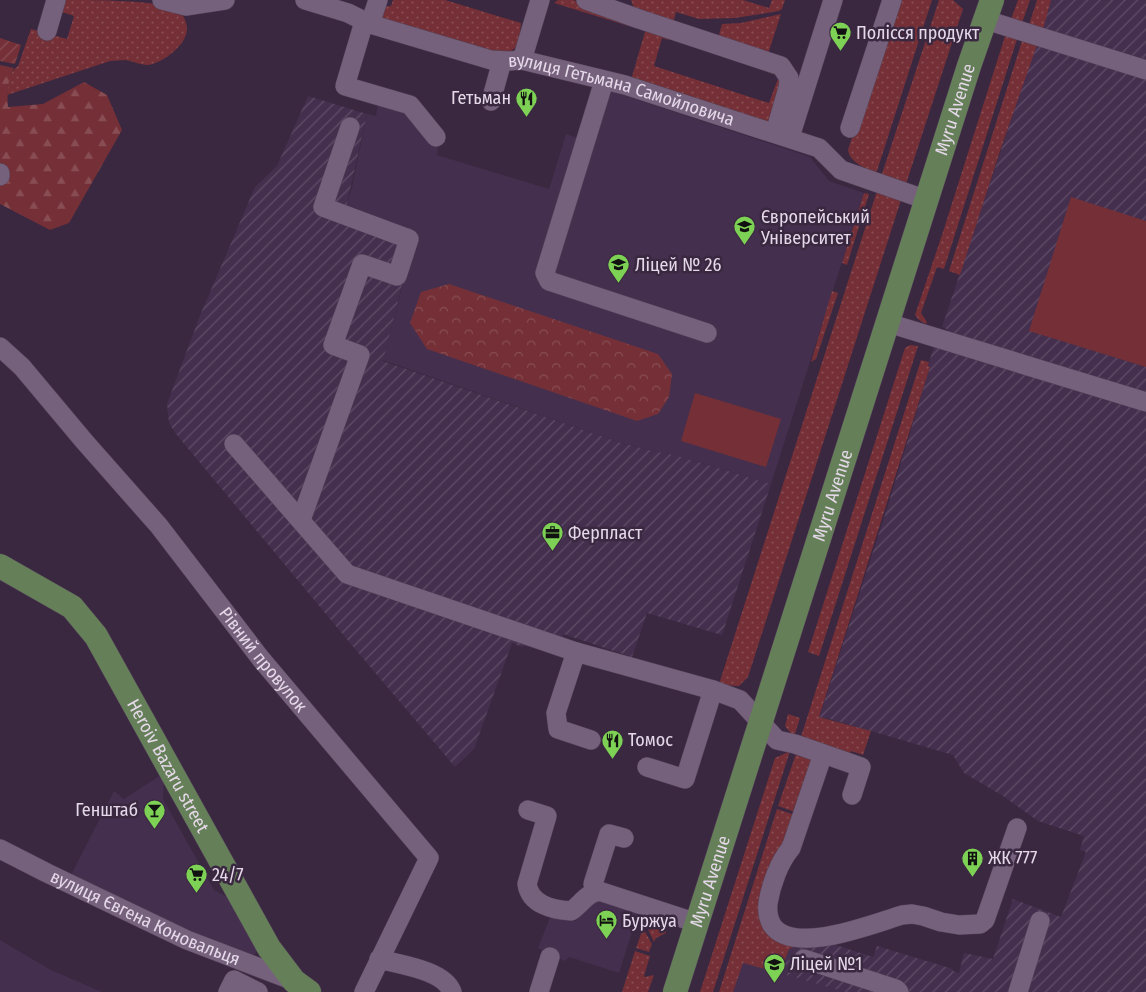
<svg xmlns="http://www.w3.org/2000/svg" width="1146" height="992" font-family="'Fira Sans Condensed',sans-serif">
  <style>
    .built { fill: #452f4e }
    .industrial { fill: url(#industrial-furrows) }
    .grass { fill: url(#grass-dots) }
    .forest { fill: url(#forest-firs) }
    .park { fill: url(#park-crowns) }
    .garden { fill: url(#garden-furrows) }
    .pitch { fill: #743036 }
    .lines { fill: none; stroke-linecap: round; stroke-linejoin: round }
    .minor-casing { stroke: #544459; stroke-width: 20 }
    .major-casing { stroke: #544459; stroke-width: 25 }
    .minor { stroke: #76617d; stroke-width: 19 }
    .major { stroke: #657f58; stroke-width: 24 }
    .labels { text-anchor: middle; stroke-width: 5; stroke-linejoin: round; paint-order: stroke }
    .poi-label { font-size: 18px; fill: #e5d9e9; stroke: #3a2740; text-anchor: start }
    .street-label { font-size: 18px; fill: #e5d9e9; stroke: #3a2740 }
  </style>
  <defs>
    <pattern id="industrial-furrows" width="10" height="10" patternUnits="userSpaceOnUse" patternTransform="scale(1.25)"><rect width="10" height="10" fill="#452f4e"/><path d="M-1 1l2-2M0 10L10 0M9 11l2-2" fill="none" stroke="#604d68"/></pattern>
    <pattern id="grass-dots" width="8" height="8" patternUnits="userSpaceOnUse" patternTransform="scale(1.25)"><rect width="8" height="8" fill="#743036"/><path d="M2 2h.1M6 6h.1" fill="none" stroke="#884d53" stroke-width="1.8" stroke-linecap="round"/></pattern>
    <pattern id="forest-firs" width="22" height="20" patternUnits="userSpaceOnUse" patternTransform="scale(1.25)"><rect width="22" height="20" fill="#743036"/><path d="M5 1l3.5 6h-7zM16 11l3.5 6h-7z" fill="#884d53"/></pattern>
    <pattern id="park-crowns" width="20" height="18" patternUnits="userSpaceOnUse" patternTransform="scale(1.25)"><rect width="20" height="18" fill="#743036"/><path d="M2 6a3 3 0 1 1 6 0M12 15a3 3 0 1 1 6 0" fill="none" stroke="#884d53"/></pattern>
    <pattern id="garden-furrows" width="10" height="10" patternUnits="userSpaceOnUse" patternTransform="scale(1.25)"><rect width="10" height="10" fill="#743036"/><path d="M-1 1l2-2M0 10L10 0M9 11l2-2" fill="none" stroke="#884d53"/></pattern>
  </defs>
  <rect width="100%" height="100%" fill="#3a2740"/>
  <g class="built">
    <path d="M 608,90 L 810,157 L 829,181 L 864,193 L 771,484 L 675,455 L 652,451 L 628,444 L 627,445 L 383,360 L 405,276 L 346,208 L 352,187 L 367,114 L 376,116 L 378,103 L 401,107 L 438,148 L 437,155 L 549,189 L 566,134 L 592,143 Z"/>
    <path d="M 161,775 L 164,781 L 163,799 L 214,890 L 227,897 L 257,951 L 255,954 L 251,955 L 211,943 L 71,875 L 114,791 L 124,799 Z"/>
    <path d="M 597,897 L 639,910 L 619,973 L 569,957 L 565,961 L 538,948 L 551,915 L 561,919 L 575,921 Z"/>
    <path d="M 0,940 L 51,970 L 102,992 L 0,992 Z"/>
    <path d="M 742,962 L 845,992 L 733,992 Z"/>
  </g>
  <g class="industrial">
    <path d="M 1051,0 L 1146,0 L 1146,992 L 845,992 L 780,973 L 789,949 L 796,946 L 826,942 L 873,957 L 877,946 L 953,969 L 953,971 L 959,973 L 964,953 L 993,959 L 1013,899 L 1061,917 L 1086,852 L 1080,850 L 1084,836 L 1038,821 L 1003,796 L 964,773 L 953,755 L 871,731 L 826,718 L 819,718 L 888,505 L 930,367 L 928,366 L 934,346 L 942,348 L 948,330 L 942,327 Z"/>
    <path d="M 308,96 L 367,114 L 346,208 L 416,230 L 383,361 L 627,445 L 627,444 L 652,451 L 675,455 L 771,484 L 722,635 L 647,613 L 632,657 L 563,634 L 561,641 L 529,642 L 522,647 L 512,643 L 474,749 L 455,767 L 350,643 L 176,434 L 169,423 L 167,404 L 199,318 L 255,187 L 277,166 Z"/>
  </g>
  <g class="grass">
    <path d="M 61,0 C 92,0 145,0 172,7 C 181,11 186,18 187,28 C 188,44 163,63 148,65 C 140,65 133,61 125,60 C 120,60 115,61 110,61 L 7,95 C 8,84 8,73 18,66 L 31,29 L 67,39 L 74,16 L 62,12 Z"/>
    <path d="M 393,0 L 445,0 L 521,23 C 519,41 522,47 504,54 L 381,20 L 381,7 L 391,6 Z"/>
    <path d="M 558,0 L 573,0 L 633,21 L 635,28 L 554,3 Z"/>
    <path d="M 631,0 L 743,0 L 769,8 L 772,0 L 785,0 L 782,9 L 779,11 L 735,18 L 699,19 L 676,12 L 672,27 L 635,10 Z"/>
    <path d="M 896,0 L 932,0 L 876,174 C 866,168 850,163 848,150 Z"/>
    <path d="M 939,0 L 953,0 L 963,9 L 905,187 L 881,177 Z"/>
    <path d="M 1018,0 L 1030,0 L 1021,26 L 1010,22 Z"/>
    <path d="M 1037,0 L 1051,0 L 1042,33 L 1028,28 Z"/>
    <path d="M 781,14 L 767,57 L 717,42 L 722,24 L 741,23 Z"/>
    <path d="M 647,25 L 671,33 L 669,40 L 662,38 L 654,66 L 769,103 L 779,76 L 764,71 L 766,64 L 782,73 L 773,119 L 768,122 L 631,80 Z"/>
    <path d="M 1006,33 L 1018,36 L 944,269 L 937,267 L 921,313 L 927,322 L 926,324 L 919,320 L 915,315 L 942,235 Z"/>
    <path d="M 1023,38 L 1038,42 L 1000,151 L 960,275 L 949,271 Z"/>
    <path d="M 877,191 L 901,200 L 748,677 L 739,686 L 721,685 L 720,681 Z"/>
    <path d="M 864,193 L 869,194 L 847,265 L 842,263 Z"/>
    <path d="M 832,291 L 838,293 L 816,359 L 811,362 Z"/>
    <path d="M 910,345 L 918,346 L 819,656 L 808,652 L 905,348 Z"/>
    <path d="M 921,360 L 929,362 L 928,366 L 930,367 L 819,717 L 871,731 L 863,755 L 851,751 L 848,757 L 800,740 Z"/>
    <path d="M 788,714 L 800,718 L 794,737 L 785,726 Z"/>
    <path d="M 790,751 L 713,992 L 700,992 L 775,758 Z"/>
    <path d="M 797,751 L 813,760 L 798,813 L 778,806 Z"/>
    <path d="M 777,809 L 795,815 L 763,913 L 796,946 L 789,949 L 780,973 L 743,963 L 733,992 L 719,992 Z"/>
    <path d="M 648,912 C 660,917 666,920 666,933 L 656,938 L 654,942 L 645,923 Z"/>
    <path d="M 643,928 L 652,944 L 649,952 L 636,948 Z"/>
    <path d="M 635,951 L 650,956 L 644,976 L 645,977 L 654,975 L 648,992 L 622,992 Z"/>
  </g>
  <path class="forest" d="M 0,65 L 14,68 C 7,81 7,93 8,107 L 43,104 L 84,82 L 107,95 L 122,130 L 69,223 L 50,230 L 0,204 Z"/>
  <path class="park" d="M 449,284 L 658,354 L 672,374 L 669,397 L 658,414 L 637,421 L 427,349 L 410,323 L 421,292 Z"/>
  <path class="garden" d="M 0,38 L 21,45 L 15,64 L 0,61 Z"/>
  <g class="pitch">
    <path d="M 1071,197 L 1146,221 L 1146,367 L 1029,331 Z"/>
    <path d="M 695,393 L 781,419 L 766,467 L 681,441 Z"/>
  </g>
  <g class="lines">
    <defs>
      <g id="minor">
        <path d="M 162,0 L 186,6 L 225,0"/>
        <path id="s1" d="M 305,0 L 348,13 L 370,24 L 491,60 L 509,61 L 522,60 L 625,85 L 819,148 L 841,170 L 927,200"/>
        <path d="M 586,0 L 639,19 L 781,66 L 789,78 L 788,88 L 775,133"/>
        <path d="M 986,20 L 1146,70"/>
        <path d="M 364,22 L 345,86 L 410,105 L 436,137"/>
        <path d="M 370,24 L 378,0"/>
        <path d="M 47,31 L 56,0"/>
        <path d="M 522,60 L 540,0"/>
        <path d="M 604,81 L 545,273 L 549,281 L 707,333"/>
        <path d="M 491,101 L 502,61"/>
        <path d="M 850,128 L 892,0"/>
        <path d="M 790,137 L 833,0"/>
        <path d="M 0,173 L 0,176"/>
        <path d="M 888,323 L 1146,402"/>
        <path id="s2" d="M 0,347 L 22,367 L 84,441 L 159,526 L 261,659 L 429,858 L 364,992"/>
        <path d="M 234,444 L 347,574 L 576,652"/>
        <path d="M 301,520 L 360,355 L 333,345 L 362,264 L 397,276 L 409,239 L 323,207 L 350,127"/>
        <path d="M 591,740 L 558,729 L 556,713 L 576,652 L 713,690 L 740,700 L 777,740 L 795,744 L 861,767 L 852,795"/>
        <path d="M 823,754 L 791,848 C 779,862 771,885 768,903 C 767,912 768,918 772,925 C 793,956 872,924 902,915 L 912,914 L 923,916 L 941,922 L 959,925 L 980,924 L 985,920 L 1017,828"/>
        <path d="M 647,767 L 685,779 L 713,690"/>
        <path d="M 528,810 L 547,816 L 527,884 C 530,904 552,910 571,911 C 581,905 588,890 602,892 L 697,923"/>
        <path id="s3" d="M 0,849 L 47,873 L 187,940 L 294,981"/>
        <path d="M 597,891 L 593,884 L 609,834 L 624,838"/>
        <path d="M 379,959 C 400,965 444,970 452,992"/>
        <path d="M 804,959 L 896,989 L 899,992"/>
        <path d="M 228,992 L 234,980 L 258,992"/>
        <path d="M 539,992 L 550,957"/>
        <path d="M 1018,992 L 1040,921"/>
      </g>
      <g id="major">
        <path id="s4" d="M 0,566 L 72,607 L 96,636 L 269,948 L 294,981 L 309,992"/>
        <path id="s5" d="M 675,992 L 969,66 L 992,0"/>
      </g>
    </defs>
    <use href="#minor" class="minor-casing"/>
    <use href="#major" class="major-casing"/>
    <use href="#minor" class="minor"/>
    <use href="#major" class="major"/>
  </g>
  <defs>
    <symbol id="supermarket-pin" viewBox="-11 -11 22 30"><path d="M0 17L-7.5 6A9.5 9.5 0 1 1 7.5 6Z" fill="#7dd154" stroke="#3a2740"/><path d="M-6-5.5h2.5l.6 2H6L4.5 2H-2.5L-4.4-4H-6ZM-1.5 3.2a1.3 1.3 0 1 0 .1 0ZM3 3.2a1.3 1.3 0 1 0 .1 0Z" fill="#111"/></symbol>
    <symbol id="restaurant-pin" viewBox="-11 -11 22 30"><path d="M0 17L-7.5 6A9.5 9.5 0 1 1 7.5 6Z" fill="#7dd154" stroke="#3a2740"/><path d="M-5-6h1v4h1v-4h1v4h1v-4h1v5L-1.5 .5V6h-2V.5L-5-1ZM5-6V6H3V1.5H1.5Q1.5-4 5-6Z" fill="#111"/></symbol>
    <symbol id="university-pin" viewBox="-11 -11 22 30"><path d="M0 17L-7.5 6A9.5 9.5 0 1 1 7.5 6Z" fill="#7dd154" stroke="#3a2740"/><path d="M0-5L7-2L0 1L-7-2ZM-4 1L0 2.5L4 1V4Q0 6-4 4Z" fill="#111"/></symbol>
    <symbol id="school-pin" viewBox="-11 -11 22 30"><path d="M0 17L-7.5 6A9.5 9.5 0 1 1 7.5 6Z" fill="#7dd154" stroke="#3a2740"/><path d="M0-5L7-2L0 1L-7-2ZM-4 1L0 2.5L4 1V4Q0 6-4 4Z" fill="#111"/></symbol>
    <symbol id="office-pin" viewBox="-11 -11 22 30"><path d="M0 17L-7.5 6A9.5 9.5 0 1 1 7.5 6Z" fill="#7dd154" stroke="#3a2740"/><path d="M-6-3h4V-5.5h4V-3h4V5H-6ZM-1-4.5V-3h2v-1.5ZM-6 0V1H6V0Z" fill="#111"/></symbol>
    <symbol id="bar-pin" viewBox="-11 -11 22 30"><path d="M0 17L-7.5 6A9.5 9.5 0 1 1 7.5 6Z" fill="#7dd154" stroke="#3a2740"/><path d="M-6-5H6L.8 .8V4.5H3.5V6h-7V4.5H-.8V.8Z" fill="#111"/></symbol>
    <symbol id="building-pin" viewBox="-11 -11 22 30"><path d="M0 17L-7.5 6A9.5 9.5 0 1 1 7.5 6Z" fill="#7dd154" stroke="#3a2740"/><path d="M-4-6H4V6H1V3H-1V6H-4ZM-2.5-4.3h1.7v1.8h-1.7ZM.8-4.3h1.7v1.8H.8ZM-2.5-1h1.7V.8h-1.7ZM.8-1h1.7V.8H.8Z" fill="#111"/></symbol>
    <symbol id="hotel-pin" viewBox="-11 -11 22 30"><path d="M0 17L-7.5 6A9.5 9.5 0 1 1 7.5 6Z" fill="#7dd154" stroke="#3a2740"/><path d="M-6-4.5h1.5V1H6V5H4.5V3h-9V5H-6ZM-4 0a1.8 1.8 0 1 1 3.6 0ZM.5 0V-2.5h3Q6-2.5 6 0Z" fill="#111"/></symbol>
  </defs>
  <g fill-rule="evenodd">
    <use href="#supermarket-pin" x="828" y="20" width="25" height="34"/>
    <use href="#restaurant-pin" x="514" y="86" width="25" height="34"/>
    <use href="#university-pin" x="732" y="214" width="25" height="34"/>
    <use href="#school-pin" x="606" y="252" width="25" height="34"/>
    <use href="#office-pin" x="540" y="520" width="25" height="34"/>
    <use href="#restaurant-pin" x="600" y="728" width="25" height="34"/>
    <use href="#bar-pin" x="142" y="798" width="25" height="34"/>
    <use href="#building-pin" x="960" y="846" width="25" height="34"/>
    <use href="#supermarket-pin" x="184" y="862" width="25" height="34"/>
    <use href="#hotel-pin" x="594" y="908" width="25" height="34"/>
    <use href="#school-pin" x="762" y="952" width="25" height="34"/>
  </g>
  <g class="labels">
    <g class="poi-label">
      <text x="856" y="39">Полісся продукт</text>
      <text x="511" y="104" text-anchor="end">Гетьман</text>
      <text x="761" y="223">Європейський<tspan x="761" dy="21">Університет</tspan></text>
      <text x="635" y="271">Ліцей № 26</text>
      <text x="568" y="539">Ферпласт</text>
      <text x="628" y="746">Томос</text>
      <text x="138" y="816" text-anchor="end">Генштаб</text>
      <text x="988" y="864">ЖК 777</text>
      <text x="212" y="881">24/7</text>
      <text x="622" y="927">Буржуа</text>
      <text x="790" y="970">Ліцей №1</text>
    </g>
    <g class="street-label">
      <text dy="6" stroke="none"><textPath href="#s1" startOffset="330">вулиця Гетьмана Самойловича</textPath></text>
      <text dy="6" stroke="none"><textPath href="#s5" startOffset="926">Myru Avenue</textPath></text>
      <text dy="6" stroke="none"><textPath href="#s5" startOffset="521">Myru Avenue</textPath></text>
      <text dy="6" stroke="none"><textPath href="#s2" startOffset="409">Рівний провулок</textPath></text>
      <text dy="6" stroke="none"><textPath href="#s4" startOffset="269">Heroiv Bazaru street</textPath></text>
      <text dy="6" stroke="none"><textPath href="#s5" startOffset="116">Myru Avenue</textPath></text>
      <text dy="6" stroke="none"><textPath href="#s3" startOffset="161">вулиця Євгена Коновальця</textPath></text>
    </g>
  </g>
</svg>
